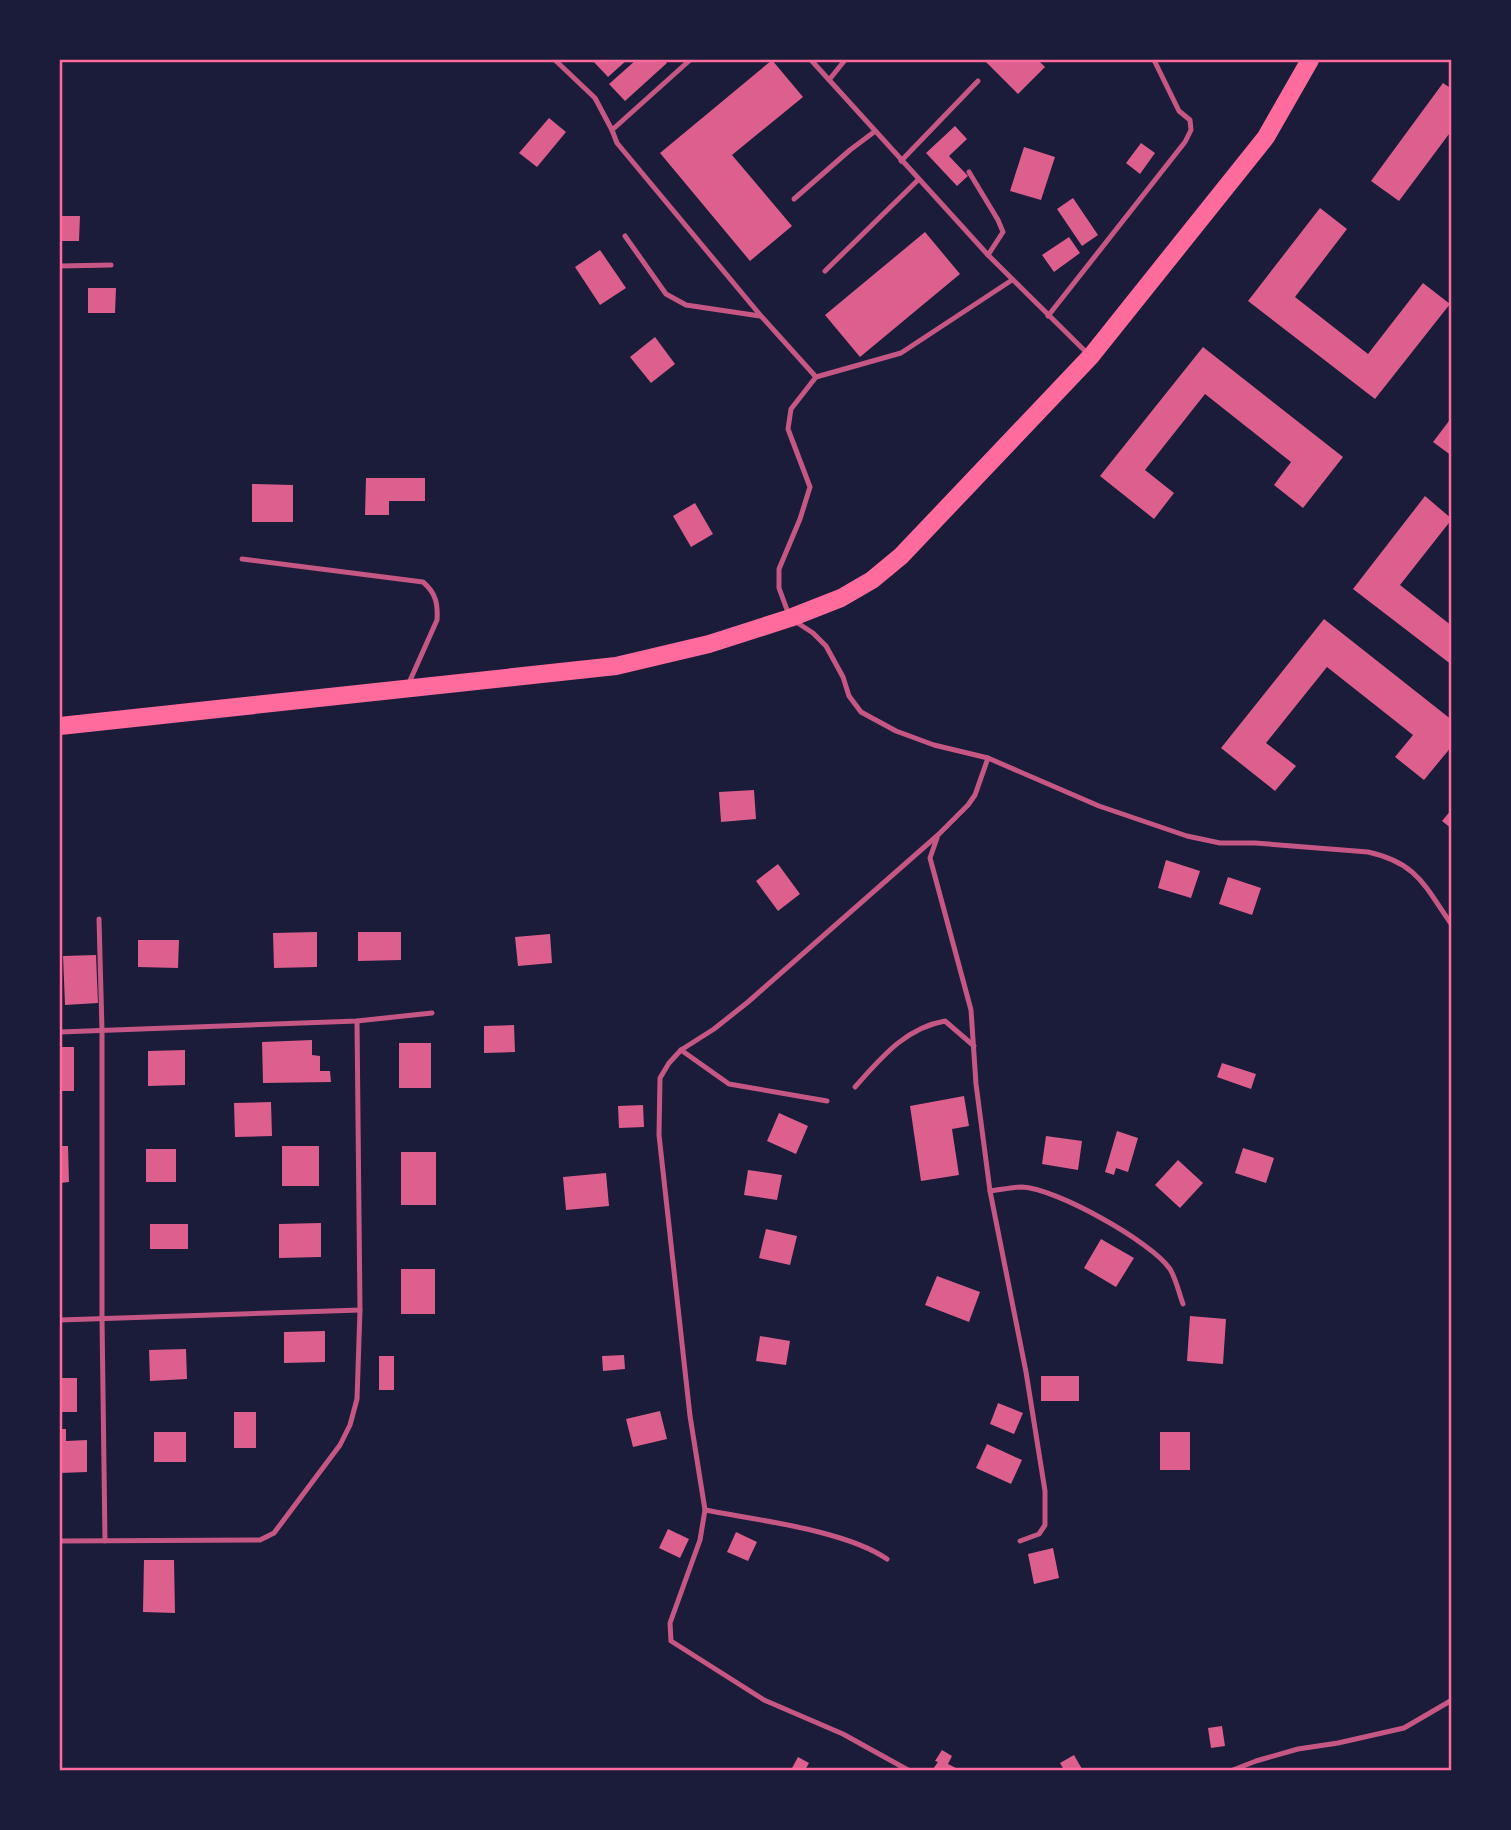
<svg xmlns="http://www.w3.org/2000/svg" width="1511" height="1830" font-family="'Crimson Pro',serif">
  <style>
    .building { fill: #dd5f8e }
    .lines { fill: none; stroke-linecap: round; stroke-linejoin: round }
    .service { stroke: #c65784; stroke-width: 5 }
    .primary { stroke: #ff6b9d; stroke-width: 18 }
    .neatline { fill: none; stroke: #ff6b9d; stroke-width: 2.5 }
  </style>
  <rect width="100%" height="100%" fill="#1b1b3a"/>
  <g class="building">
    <path d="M 592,60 L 627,60 L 608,77 Z"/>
    <path d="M 636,60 L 664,60 L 667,63 L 625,101 L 609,84 Z"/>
    <path d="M 772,60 L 803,97 L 732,155 L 792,226 L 750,261 L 660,153 Z"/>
    <path d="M 984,60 L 1038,60 L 1045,67 L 1018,94 Z"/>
    <path d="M 1443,83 L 1452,89 L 1452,130 L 1399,201 L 1371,181 Z"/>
    <path d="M 549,118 L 566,132 L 537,167 L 519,153 Z"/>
    <path d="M 955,126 L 967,139 L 949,156 L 968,176 L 957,186 L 926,153 Z"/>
    <path d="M 1141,143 L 1155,153 L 1140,174 L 1126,163 Z"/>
    <path d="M 1024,147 L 1055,157 L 1041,200 L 1010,191 Z"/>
    <path d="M 1073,198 L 1098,235 L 1082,246 L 1057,209 Z"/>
    <path d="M 1320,208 L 1347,229 L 1295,297 L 1368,354 L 1423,283 L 1450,304 L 1375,399 L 1248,301 Z"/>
    <path d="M 60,216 L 80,216 L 79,241 L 60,241 Z"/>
    <path d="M 925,232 L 960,274 L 860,357 L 825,315 Z"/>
    <path d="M 1069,237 L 1080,253 L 1054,272 L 1042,255 Z"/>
    <path d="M 600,250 L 626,288 L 600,305 L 575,267 Z"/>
    <path d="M 88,288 L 116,288 L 115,313 L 88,313 Z"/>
    <path d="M 655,337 L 675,364 L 651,383 L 630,357 Z"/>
    <path d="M 1203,347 L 1343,457 L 1303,508 L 1274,485 L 1291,462 L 1205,394 L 1145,470 L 1174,493 L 1154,519 L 1100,476 Z"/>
    <path d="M 1452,417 L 1452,456 L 1433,442 Z"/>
    <path d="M 366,478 L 425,478 L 425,501 L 389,501 L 389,515 L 365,515 Z"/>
    <path d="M 252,484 L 293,485 L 293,522 L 252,522 Z"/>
    <path d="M 1425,496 L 1452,519 L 1400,585 L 1452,626 L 1452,665 L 1353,589 Z"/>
    <path d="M 695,503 L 713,534 L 691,547 L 673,516 Z"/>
    <path d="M 1324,619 L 1452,720 L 1452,746 L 1424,780 L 1395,757 L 1413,735 L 1327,667 L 1266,743 L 1296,766 L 1275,791 L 1221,748 Z"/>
    <path d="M 754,790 L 756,819 L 721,822 L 719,792 Z"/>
    <path d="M 1452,809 L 1452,829 L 1442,821 Z"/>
    <path d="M 1166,860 L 1200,871 L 1191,898 L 1158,888 Z"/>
    <path d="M 778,864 L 800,894 L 778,911 L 756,881 Z"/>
    <path d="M 1228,877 L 1261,888 L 1252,915 L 1219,904 Z"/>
    <path d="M 317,932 L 317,967 L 274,968 L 273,933 Z"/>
    <path d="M 358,932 L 401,932 L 401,960 L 358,961 Z"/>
    <path d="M 550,934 L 552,963 L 518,966 L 515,937 Z"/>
    <path d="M 138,940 L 179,940 L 178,968 L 138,967 Z"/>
    <path d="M 96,955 L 98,1003 L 65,1005 L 63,956 Z"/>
    <path d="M 514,1025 L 515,1052 L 484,1053 L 484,1026 Z"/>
    <path d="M 312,1040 L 312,1055 L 320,1056 L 320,1071 L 330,1071 L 331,1082 L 263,1083 L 262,1042 Z"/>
    <rect x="399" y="1043" width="32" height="45"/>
    <rect x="60" y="1047" width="14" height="44"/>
    <path d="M 185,1050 L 185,1085 L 148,1086 L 148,1051 Z"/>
    <path d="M 1222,1063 L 1256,1074 L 1251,1089 L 1217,1077 Z"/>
    <path d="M 964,1096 L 969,1126 L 952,1129 L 959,1175 L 921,1181 L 910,1106 Z"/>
    <path d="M 271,1102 L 272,1136 L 235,1137 L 234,1103 Z"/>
    <path d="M 643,1105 L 644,1127 L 619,1128 L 618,1106 Z"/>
    <path d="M 779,1113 L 808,1126 L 796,1154 L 767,1141 Z"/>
    <path d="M 1117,1131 L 1138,1138 L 1128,1172 L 1116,1168 L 1114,1175 L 1105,1172 Z"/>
    <path d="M 1046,1136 L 1082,1141 L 1078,1170 L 1042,1164 Z"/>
    <path d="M 60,1146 L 68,1146 L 69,1182 L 60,1183 Z"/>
    <rect x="282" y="1146" width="37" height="40"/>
    <path d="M 1243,1148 L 1274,1158 L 1266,1183 L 1235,1173 Z"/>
    <rect x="146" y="1149" width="30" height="33"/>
    <rect x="401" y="1152" width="35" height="53"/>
    <path d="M 1178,1160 L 1203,1183 L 1180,1208 L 1155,1185 Z"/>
    <path d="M 748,1170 L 782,1175 L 777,1200 L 744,1195 Z"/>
    <path d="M 606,1173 L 609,1206 L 566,1210 L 563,1177 Z"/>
    <path d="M 321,1223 L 321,1257 L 279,1258 L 279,1224 Z"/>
    <rect x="150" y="1224" width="38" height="25"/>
    <path d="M 766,1229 L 797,1236 L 790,1265 L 759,1258 Z"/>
    <path d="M 1101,1239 L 1134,1258 L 1116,1287 L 1084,1268 Z"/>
    <rect x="401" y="1269" width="34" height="45"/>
    <path d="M 937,1276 L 980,1292 L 969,1322 L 925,1305 Z"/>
    <path d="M 1190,1316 L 1226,1319 L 1223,1364 L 1187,1361 Z"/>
    <path d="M 325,1331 L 325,1362 L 284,1363 L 284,1332 Z"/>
    <path d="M 760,1336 L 790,1341 L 786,1365 L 756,1361 Z"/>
    <path d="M 186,1349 L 187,1379 L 150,1381 L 149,1350 Z"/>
    <path d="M 624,1355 L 625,1369 L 603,1371 L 602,1356 Z"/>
    <rect x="379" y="1356" width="15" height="34"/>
    <rect x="1041" y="1376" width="38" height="25"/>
    <rect x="60" y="1378" width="17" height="34"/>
    <path d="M 998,1403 L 1023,1413 L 1014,1434 L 990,1424 Z"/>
    <path d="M 660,1411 L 667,1439 L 633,1447 L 626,1419 Z"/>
    <rect x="234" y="1412" width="22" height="36"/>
    <path d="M 60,1429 L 66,1429 L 66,1441 L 87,1440 L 87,1472 L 60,1473 Z"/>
    <rect x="154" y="1432" width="32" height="30"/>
    <rect x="1160" y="1432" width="30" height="38"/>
    <path d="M 987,1444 L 1022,1460 L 1011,1484 L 976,1468 Z"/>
    <path d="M 668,1529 L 689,1539 L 680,1558 L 659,1548 Z"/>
    <path d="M 736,1532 L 757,1542 L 748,1561 L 727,1552 Z"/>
    <path d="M 1053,1548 L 1059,1578 L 1034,1584 L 1028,1554 Z"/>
    <path d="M 144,1560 L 174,1560 L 175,1613 L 143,1612 Z"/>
    <path d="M 1222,1726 L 1225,1746 L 1211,1748 L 1208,1728 Z"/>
    <path d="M 942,1750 L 952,1756 L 948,1764 L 956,1768 L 954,1770 L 933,1769 L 938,1762 L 935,1761 Z"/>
    <path d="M 1074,1755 L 1082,1769 L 1064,1770 L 1060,1763 Z"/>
    <path d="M 798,1757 L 809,1763 L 805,1770 L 792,1768 Z"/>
  </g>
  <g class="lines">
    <g class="service">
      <path d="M 555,60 L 595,98 L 612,130"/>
      <path d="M 690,60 L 612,130 L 617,143 L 761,316 L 816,377 L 791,409 L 788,429 L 810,487 L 800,519 L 779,569 L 779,588 L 790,618 L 813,633 L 826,646 L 843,677 L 849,696 L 861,712 L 896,731 L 934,745 L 988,758 L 1099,806 L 1187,836 L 1220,843 L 1255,843 L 1368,852 C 1418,863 1425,887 1452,925"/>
      <path d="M 811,60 L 988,255 L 1088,354"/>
      <path d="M 829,80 L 845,60"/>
      <path d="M 901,161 L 978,81"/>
      <path d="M 969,172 L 998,220 L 1003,232 L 988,255"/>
      <path d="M 794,199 L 850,150 L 874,132"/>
      <path d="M 625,236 L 666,294 L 686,305 L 760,316"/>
      <path d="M 60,266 L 111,265"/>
      <path d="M 825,271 L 918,180"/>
      <path d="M 1048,316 L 1185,142 L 1191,130 L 1190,120 L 1179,111 L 1154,60"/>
      <path d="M 816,377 L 901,353 L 1012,280"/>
      <path d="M 242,559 L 423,582 C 436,593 438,604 437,620 L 408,685"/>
      <path d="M 937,838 L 930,858 L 971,1010 L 976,1084 L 990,1191 L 1026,1372 L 1045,1491 L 1045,1525 L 1039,1534 L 1020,1541"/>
      <path d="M 99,919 L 102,1030 L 102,1318 L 105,1541"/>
      <path d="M 60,1032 L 357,1021 L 432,1013"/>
      <path d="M 681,1050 L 729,1084 L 827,1101"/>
      <path d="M 855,1087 C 881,1058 905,1028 945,1021 L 974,1046"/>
      <path d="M 990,1191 C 1000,1190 1011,1187 1022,1187 C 1055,1188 1152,1242 1170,1269 C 1176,1279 1179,1293 1183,1304"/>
      <path d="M 60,1320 L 360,1310"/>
      <path d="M 705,1510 C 756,1520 845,1530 887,1559"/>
      <path d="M 60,1541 L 260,1540 L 274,1533 L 340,1445 L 350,1425 L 357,1399 L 360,1310 L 357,1021"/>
      <path d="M 908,1770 L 843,1734 L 764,1700 L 671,1641 L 670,1623 L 700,1540 L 705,1510 L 690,1416 L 659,1135 L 660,1078 L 669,1063 L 681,1050 L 714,1029 L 748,1002 L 938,835 L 968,805 L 975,795 L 988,758"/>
      <path d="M 1233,1770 L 1256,1761 L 1298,1749 L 1338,1743 L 1404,1728 L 1452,1700"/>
    </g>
    <path class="primary" d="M 60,726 L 616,666 L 709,644 L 790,618 L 841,598 L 872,580 L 901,556 L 1091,356 L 1266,137 L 1310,60"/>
  </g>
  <rect width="1511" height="1830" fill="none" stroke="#1b1b3a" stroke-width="122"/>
  <rect x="61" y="61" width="1389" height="1708" class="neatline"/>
</svg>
